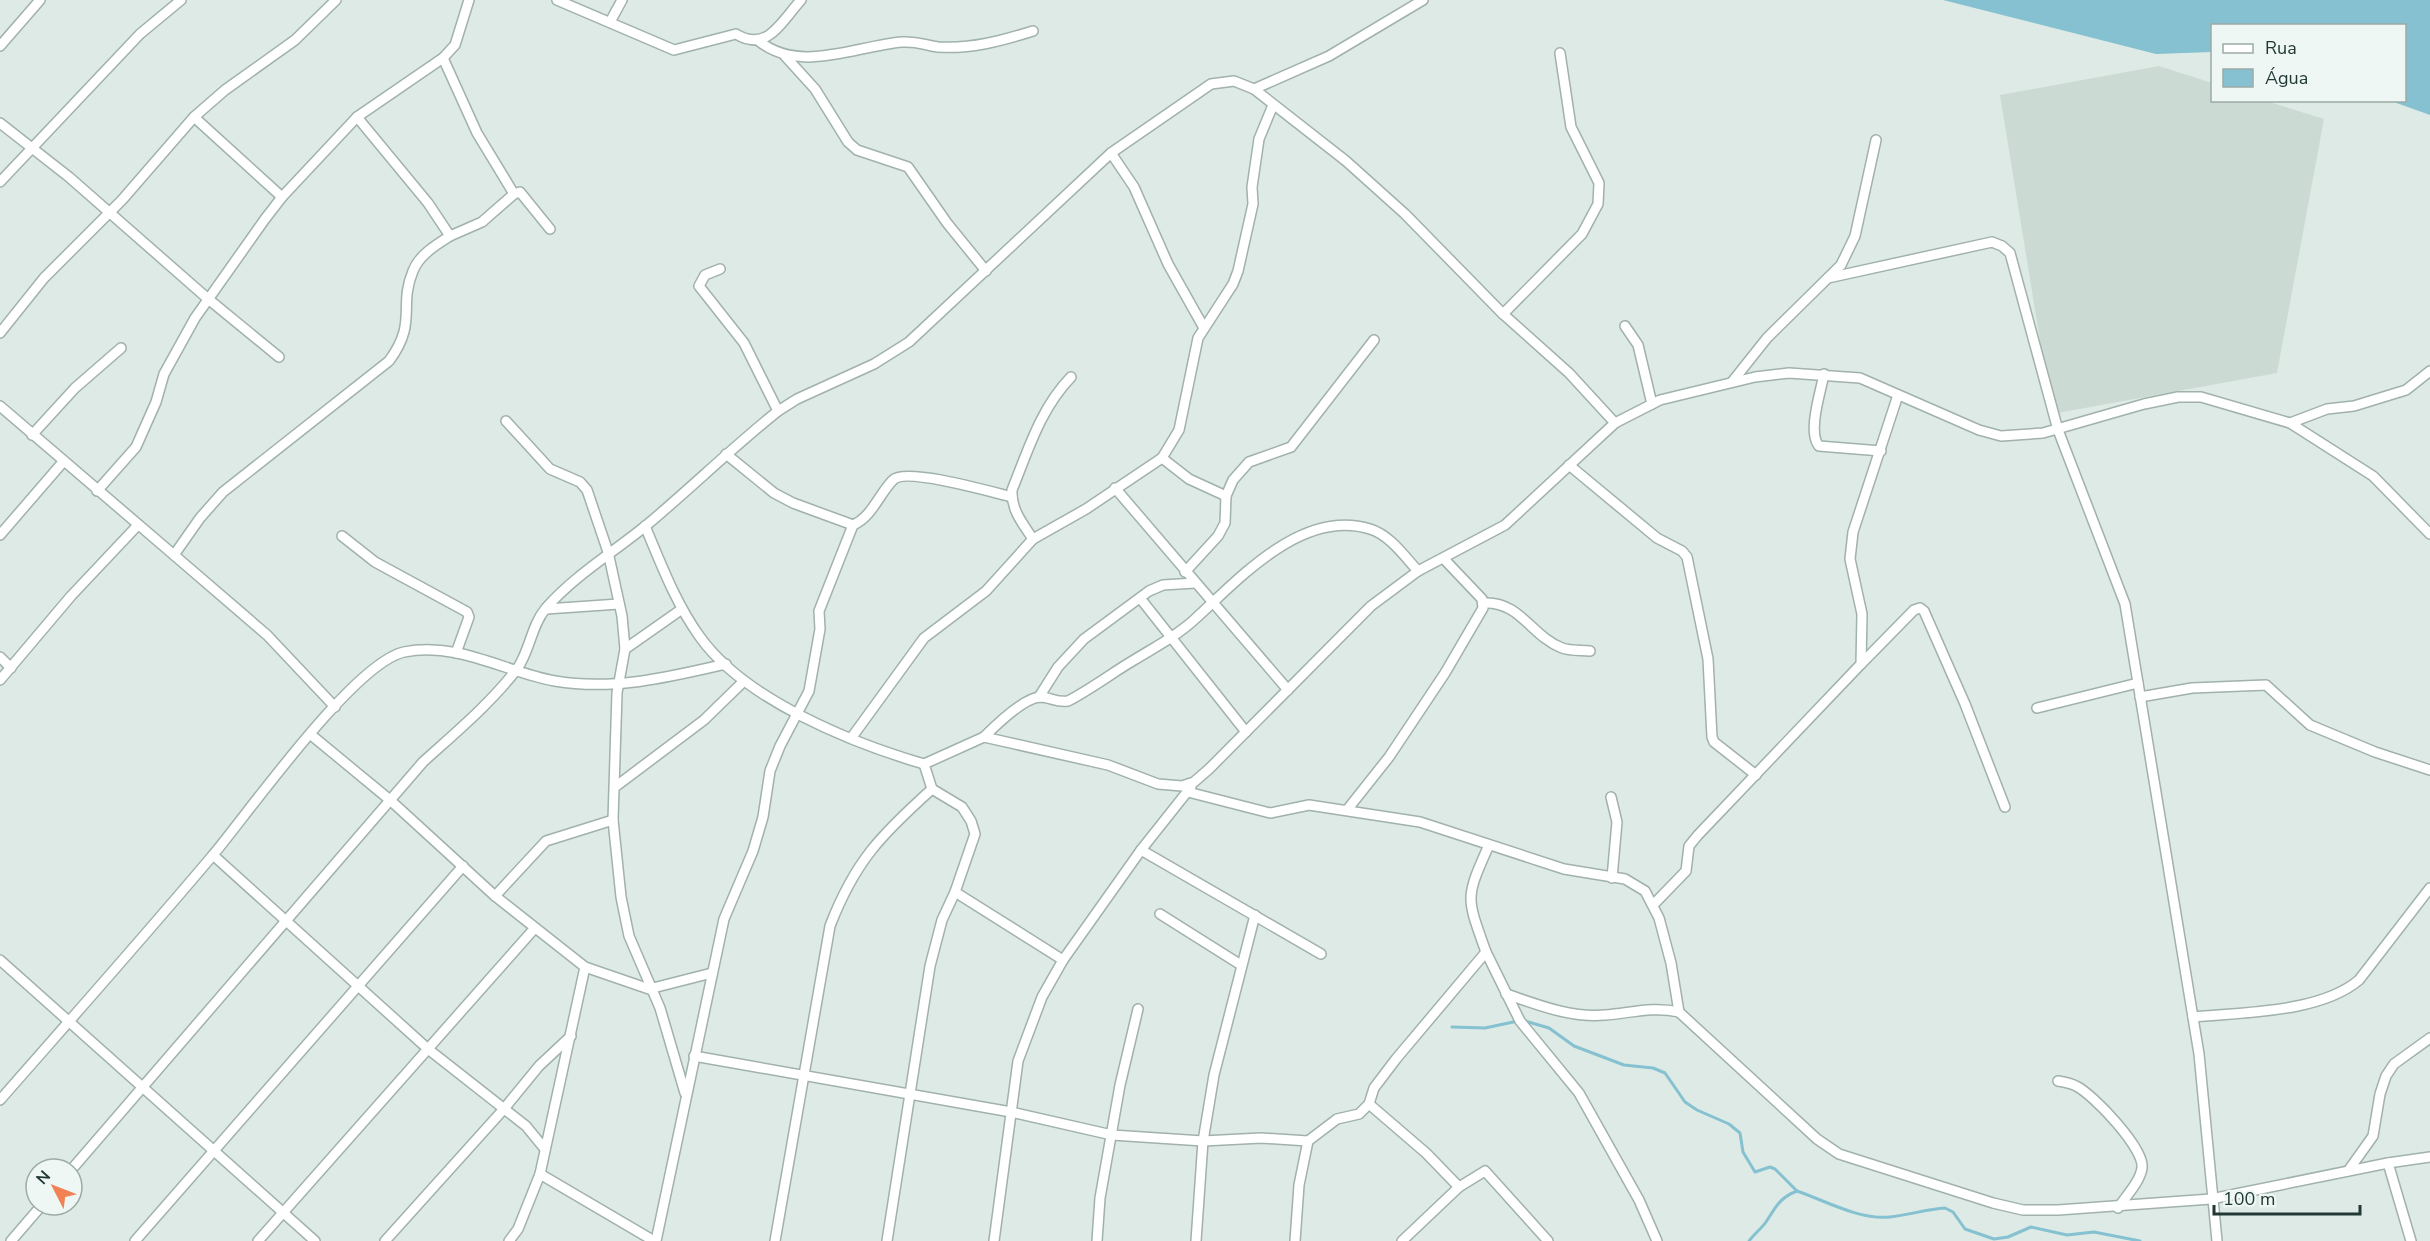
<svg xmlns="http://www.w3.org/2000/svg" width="2430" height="1241" font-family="'Nunito Sans',sans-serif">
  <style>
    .built { fill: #ccdad4 }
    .water { fill: #85c1d0 }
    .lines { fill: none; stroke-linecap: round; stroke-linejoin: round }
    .stream { stroke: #85c1d0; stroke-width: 3 }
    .street-casing { stroke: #a1b1ac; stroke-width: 12 }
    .street { stroke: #fff; stroke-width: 9 }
  </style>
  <rect width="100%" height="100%" fill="#deeae5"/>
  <path class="built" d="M 2159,66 L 2212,83 L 2212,100 L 2266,101 L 2324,119 L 2277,373 L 2052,414 L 2000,95 Z"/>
  <path class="water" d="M 1943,0 L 2430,0 L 2430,115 L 2391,101 L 2404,100 L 2404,26 L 2212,26 L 2212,52 L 2156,54 Z"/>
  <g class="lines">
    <g class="stream">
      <path d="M 1525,1021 L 1549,1028 L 1574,1046 L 1624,1065 L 1653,1068 L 1665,1073 L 1685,1102 L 1697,1110 L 1729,1124 L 1740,1133 L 1743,1152 L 1755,1172 L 1770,1167 L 1775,1169 L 1797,1191"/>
      <path d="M 1452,1027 L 1485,1028 L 1518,1021"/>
      <path d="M 1749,1241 C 1754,1234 1761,1229 1766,1222 C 1776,1207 1779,1198 1797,1191 C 1826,1201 1859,1220 1890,1217 C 1909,1215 1927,1209 1945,1208 L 1953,1212 L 1965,1229 L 1994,1239 L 2008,1237 L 2031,1227 L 2067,1235 L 2094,1232 L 2140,1241"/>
    </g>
    <defs>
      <g id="street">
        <path d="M 557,0 L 674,50 L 736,34 C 767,53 781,22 801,0"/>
        <path d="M 610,22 L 622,0"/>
        <path d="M 759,41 C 799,74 856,46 902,42 C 919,41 923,45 938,47 C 972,49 1001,41 1033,31"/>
        <path d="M 0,46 L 40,0"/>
        <path d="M 785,56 L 815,89 L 848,142 L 857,150 L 908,167 L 947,223 L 986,271"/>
        <path d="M 443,58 L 477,133 L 514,194"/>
        <path d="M 1254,89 L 1329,56 L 1423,0"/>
        <path d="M 194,117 L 282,197"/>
        <path d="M 0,123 L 69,177 L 207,298 L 279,357"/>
        <path d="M 1111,153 L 1134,187 L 1168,264 L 1204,328"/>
        <path d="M 0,182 L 140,34 L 181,0"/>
        <path d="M 450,236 L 482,222 L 514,194 L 520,192 L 550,229"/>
        <path d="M 720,269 L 705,275 L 699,286 L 744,343 L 778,411"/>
        <path d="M 1828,278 L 1992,242 L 2002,246 L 2010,253 L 2058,430 L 2125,604 L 2199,1054 L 2217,1241"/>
        <path d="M 1503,314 L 1582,234 L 1598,204 L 1599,183 L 1571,127 L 1560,53"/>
        <path d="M 1625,326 L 1638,345 L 1652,404"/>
        <path d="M 0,333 L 44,278 L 122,200 L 194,117 L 225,90 L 295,40 L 336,0"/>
        <path d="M 1824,374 C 1821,391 1807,432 1819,446 L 1881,451"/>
        <path d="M 1732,382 L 1767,338 L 1841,265 L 1855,236 L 1876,140"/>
        <path d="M 0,406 L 174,555 L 200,518 L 223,492 L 389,361 C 418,322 398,307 413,271 C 419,255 436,245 450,236 L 428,203 L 357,117"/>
        <path d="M 506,421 L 550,469 L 580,482 L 587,490 L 608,552 L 622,616 L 625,649 L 617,693 L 613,820 L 621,897 L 629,936 L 660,1008 L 685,1093"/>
        <path d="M 2290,423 L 2327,409 L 2354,406 L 2406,390 L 2430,371"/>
        <path d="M 32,435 L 75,388 L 121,348"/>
        <path d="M 726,454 L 774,493 L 793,503 L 853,525 C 872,517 879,494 893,480 C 905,467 992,492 1012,497"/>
        <path d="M 1162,458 L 1189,479 L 1226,496"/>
        <path d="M 1569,465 L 1657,538 L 1682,551 L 1687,557 L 1708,659 L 1712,737 L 1714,742 L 1756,775"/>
        <path d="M 1115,488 L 1288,690"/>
        <path d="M 97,491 L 136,447 L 156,402 L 164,374 L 195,318 L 265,219 L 282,197 L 357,117 L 443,58 L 455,45 L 469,0"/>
        <path d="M 645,526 C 661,564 676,604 700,637 C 745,700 852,743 924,764 L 984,737 L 1108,765 L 1158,784 L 1182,786 L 1194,782 L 1209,769 L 1371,606 L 1418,571 L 1505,525 L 1615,423 L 1660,400 L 1755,377 L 1789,373 L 1860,378 L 1979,430 L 2001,436 L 2043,433 L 2144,404 L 2178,397 L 2201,397 L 2290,423 L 2373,476 L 2430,534"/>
        <path d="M 0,535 L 63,462"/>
        <path d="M 342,536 L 375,562 L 467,612 L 469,617 L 456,653"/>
        <path d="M 1033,539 C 1023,524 1011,510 1012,490 C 1028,451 1040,409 1071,377"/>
        <path d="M 174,555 L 267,635 L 335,707"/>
        <path d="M 1185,572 L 1218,536 L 1225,523 L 1226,496 L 1233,480 L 1249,462 L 1291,447 L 1374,340"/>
        <path d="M 1140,598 L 1246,732"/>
        <path d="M 1484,603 C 1520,601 1531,636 1562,648 C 1570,651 1581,650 1590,651"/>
        <path d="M 546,609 L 619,604"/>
        <path d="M 625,649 L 682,609"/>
        <path d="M 0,657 L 11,668"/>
        <path d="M 1861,664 L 1914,610 L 1920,608 L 1924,611 L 1965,704 L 2005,807"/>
        <path d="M 0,680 L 71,596 L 138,525"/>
        <path d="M 1039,697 L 1058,667 L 1084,639 L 1149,591 L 1163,585 L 1195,583"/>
        <path d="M 2140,697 L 2192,688 L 2266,685 L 2310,725 L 2375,752 L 2430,770"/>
        <path d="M 2037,708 L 2138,683"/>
        <path d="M 310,734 L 390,800 L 495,896 L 585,967 L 649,989 L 712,973"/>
        <path d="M 852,737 L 924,638 L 986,591 L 1033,539 L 1086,509 L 1162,458 L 1179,430 L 1198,338 L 1233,284 L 1238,271 L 1253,204 L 1252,187 L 1259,139 L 1273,105"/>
        <path d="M 984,737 C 995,726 1024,698 1040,697 C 1050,697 1057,703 1068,701 C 1091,689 1112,673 1134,660 C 1155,647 1177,636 1195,619 C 1239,579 1302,508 1370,529 C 1390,535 1405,557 1418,571"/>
        <path d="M 615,787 L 704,720 L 744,681"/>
        <path d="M 1188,792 L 1270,813 L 1309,805 L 1420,822 L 1564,869 L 1625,879 L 1645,891 L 1659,918 L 1671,963 L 1679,1012 L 1817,1139 L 1839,1154 L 1993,1203 L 2023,1210 L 2058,1210 L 2211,1199 L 2388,1163 L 2430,1157"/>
        <path d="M 1611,797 L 1617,822 L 1612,878"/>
        <path d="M 1347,810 L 1389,757 L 1445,673 L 1483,608 L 1482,599 L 1444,559"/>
        <path d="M 1141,850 L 1321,954"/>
        <path d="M 213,855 L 428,1049 L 526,1126 L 544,1148"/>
        <path d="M 955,892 L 1063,960"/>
        <path d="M 495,896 L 546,841 L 613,820"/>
        <path d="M 1653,905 L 1686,871 L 1689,846 L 1698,835 L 1861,664 L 1862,614 L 1850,559 L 1853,532 L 1898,395"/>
        <path d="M 1160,914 L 1241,965"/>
        <path d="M 1486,952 C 1466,896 1465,899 1489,845"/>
        <path d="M 0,960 L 315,1241"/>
        <path d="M 1506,994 C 1539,1005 1570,1018 1605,1015 C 1631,1013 1653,1006 1679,1012"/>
        <path d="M 2193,1017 C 2243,1012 2320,1013 2359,980 L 2430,888"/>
        <path d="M 694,1056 L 1011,1112 L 1112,1135 L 1203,1141 L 1261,1138 L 1308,1141 L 1337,1119 L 1359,1114 L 1369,1104 L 1374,1088 L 1396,1059 L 1486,952 L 1520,1021 L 1579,1093 L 1639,1200 L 1657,1241"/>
        <path d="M 2058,1081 C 2063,1082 2070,1083 2076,1086 C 2093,1094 2145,1149 2142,1168 C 2140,1182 2126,1196 2118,1208"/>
        <path d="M 0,1100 C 71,1019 143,938 213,855 C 249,812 354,663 404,652 C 457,641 505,672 555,681 C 613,691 670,677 726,664"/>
        <path d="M 1369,1104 L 1426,1153 L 1459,1187 L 1402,1241"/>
        <path d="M 2388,1163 L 2411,1241"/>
        <path d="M 72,1169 L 423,762 C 455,733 490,704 517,669 C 530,651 531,626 546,608 C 575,575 614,552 648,524 C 692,487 733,447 778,411 L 797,399 L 874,364 L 909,342 L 1111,153 L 1211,84 L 1234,81 L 1254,89 L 1346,161 L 1405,214 L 1503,314 L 1569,373 L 1615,423"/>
        <path d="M 2348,1171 L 2373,1136 L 2380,1094 L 2386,1076 L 2394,1064 L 2430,1038"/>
        <path d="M 540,1174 L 654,1241"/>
        <path d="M 1459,1187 L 1485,1171 L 1548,1241"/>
        <path d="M 11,1241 L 42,1205"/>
        <path d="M 135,1241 L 463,866"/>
        <path d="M 258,1241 L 534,929"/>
        <path d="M 385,1241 L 503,1110 L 539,1066 L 571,1036"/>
        <path d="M 509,1241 L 518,1229 L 540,1174 L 585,967"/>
        <path d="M 656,1241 L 724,919 L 753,851 L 763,817 L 770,771 L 780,746 L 809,691 L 820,629 L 819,611 L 853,525"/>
        <path d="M 775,1241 L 830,926 C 855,861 881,835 932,789 L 924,764"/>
        <path d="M 887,1241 L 930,966 L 942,920 L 955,892 L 975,834 L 971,821 L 962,807 L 932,789"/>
        <path d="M 994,1241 L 1018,1061 L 1042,997 L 1063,960 L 1141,850 L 1191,787"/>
        <path d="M 1097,1241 L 1100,1198 L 1120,1085 L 1138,1009"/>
        <path d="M 1196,1241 L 1203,1141 L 1214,1075 L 1255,915"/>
        <path d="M 1295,1241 L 1299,1185 L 1308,1141"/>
      </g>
    </defs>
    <use href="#street" class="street-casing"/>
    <use href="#street" class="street"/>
  </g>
  <rect x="2211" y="24" width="195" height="78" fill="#eef7f3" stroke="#9caba7" stroke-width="1.5"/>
  <rect x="2223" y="44" width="30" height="9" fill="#ffffff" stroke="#9caba7" stroke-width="1.5"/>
  <text x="2265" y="54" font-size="18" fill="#203934">Rua</text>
  <rect x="2223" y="69" width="30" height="18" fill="#85c1d0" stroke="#9caba7" stroke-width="1.5"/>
  <text x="2265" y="84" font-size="18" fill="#203934">Água</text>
  <g transform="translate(54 1187) rotate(312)"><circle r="28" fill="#eef7f3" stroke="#9caba7" stroke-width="1.5"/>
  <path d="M0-4.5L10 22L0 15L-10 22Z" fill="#f28154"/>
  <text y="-9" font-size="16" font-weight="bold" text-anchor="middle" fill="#203934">N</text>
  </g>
  <path d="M2214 1205v9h146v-9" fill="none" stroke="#203934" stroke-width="3"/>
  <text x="2223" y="1205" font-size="18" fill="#203934" stroke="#eef7f3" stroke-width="4.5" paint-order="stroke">100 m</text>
</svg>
